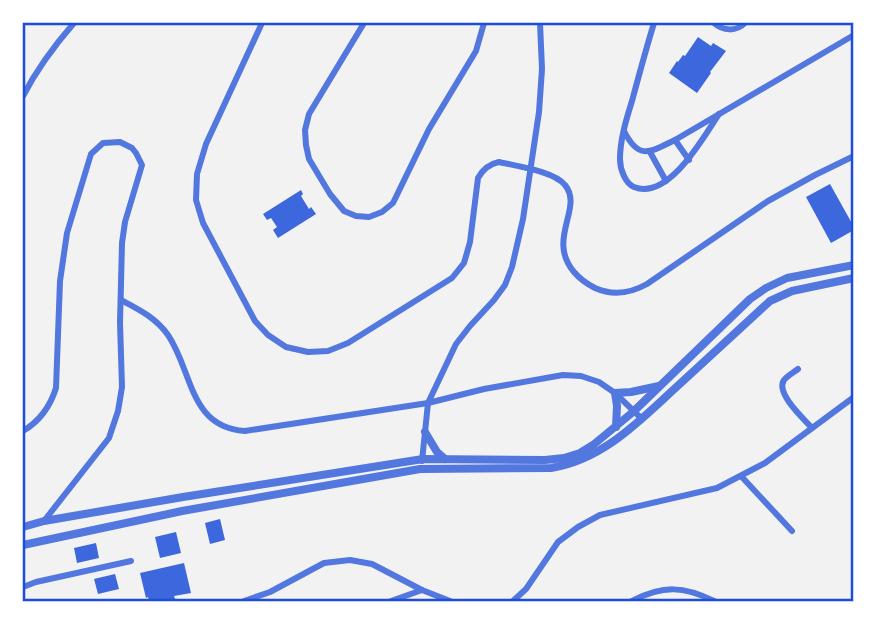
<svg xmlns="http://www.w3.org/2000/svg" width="877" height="624" font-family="Bitter,serif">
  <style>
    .building { fill: #3d67dc }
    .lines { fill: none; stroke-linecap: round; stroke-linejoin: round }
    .minor { stroke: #5277de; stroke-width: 6 }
    .tertiary { stroke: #5277de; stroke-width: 8 }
    .neatline { fill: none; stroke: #1d4ed8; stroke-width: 2.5 }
  </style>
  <rect width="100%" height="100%" fill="#f2f2f2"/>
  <g class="building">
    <path d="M 698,37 L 711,46 L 713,43 L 726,51 L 710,72 L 711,73 L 697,93 L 669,73 L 677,61 L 678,62 L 683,55 L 685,56 Z"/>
    <path d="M 830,184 L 854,227 L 854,230 L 831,243 L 806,197 Z"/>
    <path d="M 301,190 L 303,194 L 301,196 L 309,209 L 311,207 L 316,214 L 278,238 L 273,230 L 277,227 L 271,218 L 267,220 L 263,214 Z"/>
    <path d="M 220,519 L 225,540 L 210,544 L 205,523 Z"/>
    <path d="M 176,532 L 181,553 L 160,558 L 155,537 Z"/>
    <path d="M 96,543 L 99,558 L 77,563 L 74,548 Z"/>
    <path d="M 184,563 L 191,593 L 174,596 L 175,599 L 164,601 L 163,599 L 149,601 L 148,597 L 146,598 L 140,573 Z"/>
    <path d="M 115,574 L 119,589 L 98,594 L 94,579 Z"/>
  </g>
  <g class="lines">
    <g class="minor">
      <path d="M 262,23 L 206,144 L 197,174 L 196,200 L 203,223 L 255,321 L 268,335 L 286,347 L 308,352 L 328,351 L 348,343 L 452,278 L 464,263 L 470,242 L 478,178 C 483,169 489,164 499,162 C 516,166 554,171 565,185 C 584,208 546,239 574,272 C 580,279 587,284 595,288 C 613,296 631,293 647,284 L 768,201 L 815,175 L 854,156"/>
      <path d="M 364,23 L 309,114 L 305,130 L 306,145 L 309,159 L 330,194 L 344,211 L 356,216 L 369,217 L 382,212 L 393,203 L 429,129 L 476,51 L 484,23"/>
      <path d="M 654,23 C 646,49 639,75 632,101 C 626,120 620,140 620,159 C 620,169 625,183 634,187 C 669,201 704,136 719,114"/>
      <path d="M 714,23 C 723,31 736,32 745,23"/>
      <path d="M 23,96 C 37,69 54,46 74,23"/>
      <path d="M 624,131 C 639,161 650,152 675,140 L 854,35"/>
      <path d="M 675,140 L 689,160"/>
      <path d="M 650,152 L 666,181"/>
      <path d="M 121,300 C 140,310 156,318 168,335 C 193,372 189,427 245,431 L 428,403 L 484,389 L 563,375 L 581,376 L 599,382 L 615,393 L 642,419"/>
      <path d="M 798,369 C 794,372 787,376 784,380 C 775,393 804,419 812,428"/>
      <path d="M 23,431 C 40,421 50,407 56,388 L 60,281 L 67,233 L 91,154 L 103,143 L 120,142 L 132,148 L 136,153 L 142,165 L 125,222 L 122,243 L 120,323 L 122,387 L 118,411 L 109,438 L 44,521"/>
      <path d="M 422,461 L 428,403 L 456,344 L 470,326 L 494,300 L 505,285 L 512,267 L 523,219 L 539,112 L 542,69 L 540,23"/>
      <path d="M 741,476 L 792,531"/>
      <path d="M 23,587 L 36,582 L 131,561"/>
      <path d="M 244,601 L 270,592 L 324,563 L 350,560 L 372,564 L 422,590 L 450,601"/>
      <path d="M 391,601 L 422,590"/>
      <path d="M 513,601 L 526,589 L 558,542 L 578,527 L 600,515 L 717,488 L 765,463 L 854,397"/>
      <path d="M 632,601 C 663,585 684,586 714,601"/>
    </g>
    <g class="tertiary">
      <path d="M 616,427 L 617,406 L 615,393 L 631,392 L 659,386"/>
      <path d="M 425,432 L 437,452 L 445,459"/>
      <path d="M 23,527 L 44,521 L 183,497 L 423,459 L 545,460 L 564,458 L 580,453 L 593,445 L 633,412 L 750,299 L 766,288 L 787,278 L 854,265"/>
      <path d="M 23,545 L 182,511 L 420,469 L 551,468 C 606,459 643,417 683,381 C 712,354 741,328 770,301 L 792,291 L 854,278"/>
    </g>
  </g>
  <rect width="877" height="624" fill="none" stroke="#ffffff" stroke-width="49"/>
  <rect x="24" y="24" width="828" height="576" class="neatline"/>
</svg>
